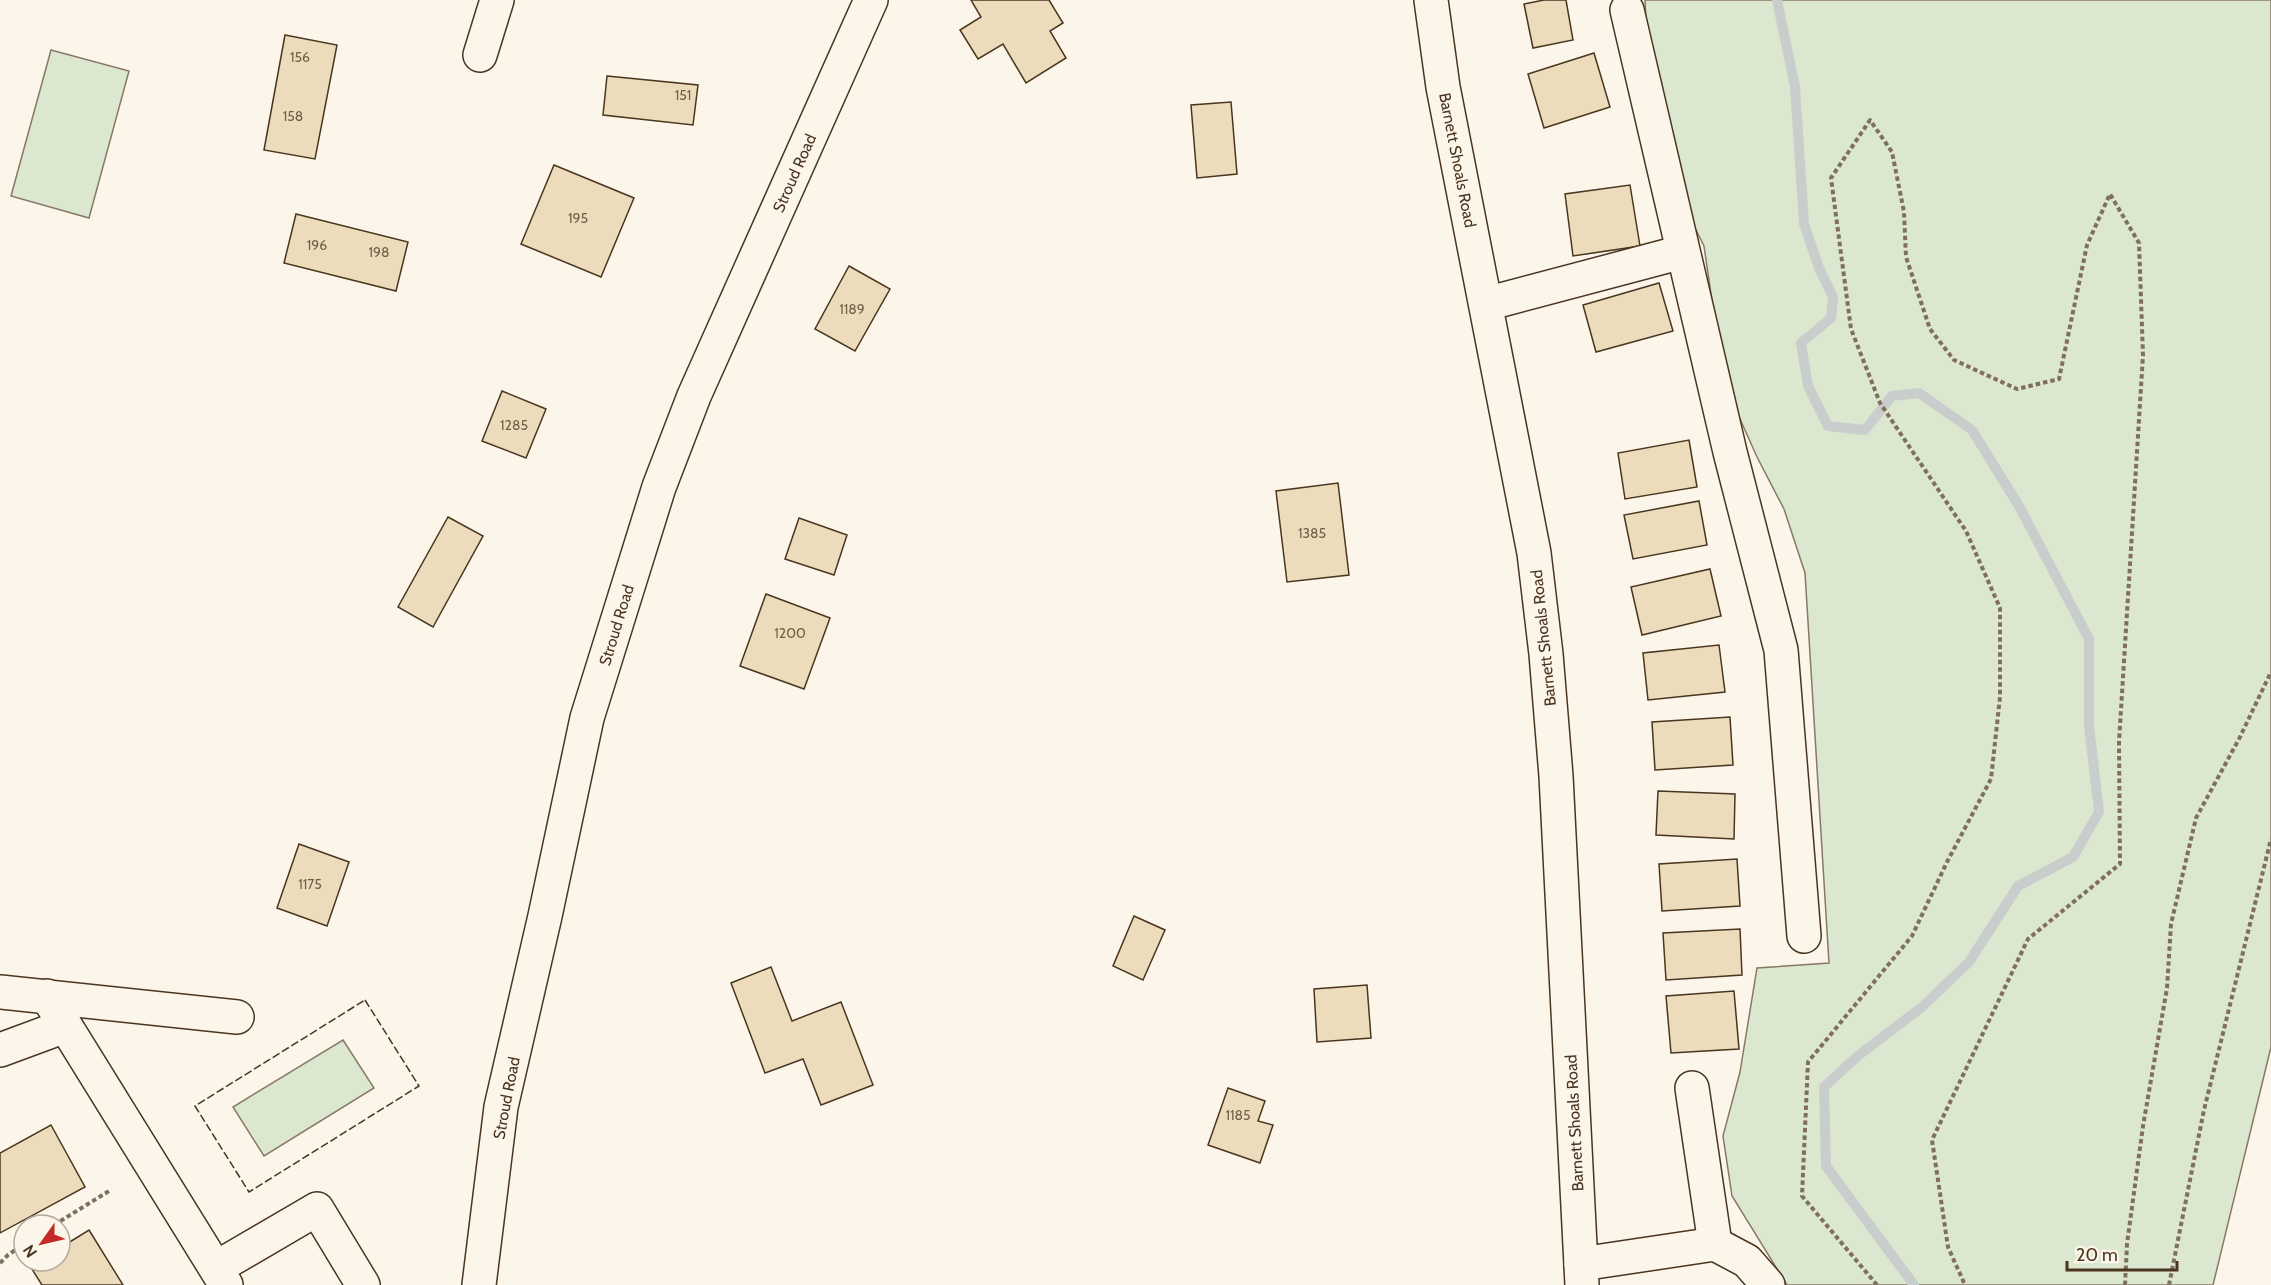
<svg xmlns="http://www.w3.org/2000/svg" width="2271" height="1285" font-family="Cabin,sans-serif">
  <style>
    .green { fill: #dce7d0; stroke: #887966; stroke-width: 1.5 }
    .lines { fill: none; stroke-linecap: round; stroke-linejoin: round }
    .stream { stroke: #c9cecd; stroke-width: 10 }
    .building { fill: #ecdcbc; stroke: #4a3520; stroke-width: 1.5 }
    .minor-casing { stroke: #4a3520; stroke-width: 36 }
    .major-casing { stroke: #4a3520; stroke-width: 36 }
    .path { stroke: #7f6f5c; stroke-width: 4; stroke-dasharray: 4.5 3; stroke-linecap: butt }
    .minor { stroke: #fbf6e9; stroke-width: 33 }
    .major { stroke: #fbf6e9; stroke-width: 33 }
    .fence { stroke: #4a3520; stroke-width: 1.5; stroke-dasharray: 8 3; stroke-linecap: butt }
    .labels { text-anchor: middle; stroke-width: 4.5; stroke-linejoin: round; paint-order: stroke }
    .number-label { font-size: 14px; fill: #725f47 }
    .street-label { font-size: 16px; fill: #4a3520; stroke: #fbf6e9 }
  </style>
  <rect width="100%" height="100%" fill="#fbf6e9"/>
  <g class="green">
    <path d="M 1645,0 L 2271,0 L 2271,1047 L 2213,1285 L 1787,1285 L 1732,1196 L 1723,1136 L 1740,1072 L 1757,968 L 1829,963 L 1805,573 L 1784,509 L 1757,457 L 1724,383 L 1704,246 L 1684,206 L 1648,59 Z"/>
    <path d="M 51,50 L 129,71 L 89,218 L 11,196 Z"/>
    <path d="M 343,1040 L 374,1088 L 264,1156 L 233,1107 Z"/>
  </g>
  <g class="lines">
    <path class="stream" d="M 1777,0 L 1795,87 L 1804,224 L 1819,268 L 1833,297 L 1831,318 L 1801,343 L 1808,386 L 1828,426 L 1865,430 L 1892,396 L 1919,393 L 1972,430 L 2019,506 L 2089,639 L 2089,726 L 2099,812 L 2073,857 L 2018,886 L 1969,962 L 1922,1007 L 1859,1055 L 1824,1087 L 1826,1166 L 1914,1285"/>
  </g>
  <g class="building">
    <path d="M 971,0 L 1049,0 L 1063,23 L 1050,31 L 1066,58 L 1026,83 L 1003,44 L 978,59 L 960,30 L 981,17 Z"/>
    <path d="M 1544,0 L 1566,0 L 1573,40 L 1533,48 L 1524,4 Z"/>
    <path d="M 285,35 L 337,45 L 315,159 L 264,150 Z"/>
    <path d="M 1594,53 L 1610,107 L 1544,128 L 1528,74 Z"/>
    <path d="M 607,76 L 698,85 L 693,125 L 603,115 Z"/>
    <path d="M 1231,102 L 1237,174 L 1197,178 L 1191,105 Z"/>
    <path d="M 554,165 L 634,198 L 601,277 L 521,244 Z"/>
    <path d="M 1630,185 L 1640,246 L 1573,256 L 1565,194 Z"/>
    <path d="M 296,214 L 408,242 L 396,291 L 284,263 Z"/>
    <path d="M 849,266 L 890,289 L 855,351 L 815,329 Z"/>
    <path d="M 1659,283 L 1673,331 L 1596,352 L 1583,305 Z"/>
    <path d="M 502,391 L 546,409 L 526,458 L 482,441 Z"/>
    <path d="M 1689,440 L 1697,487 L 1625,499 L 1618,453 Z"/>
    <path d="M 1338,483 L 1349,575 L 1287,582 L 1276,491 Z"/>
    <path d="M 1699,501 L 1707,545 L 1633,559 L 1624,515 Z"/>
    <path d="M 448,517 L 483,536 L 433,627 L 398,607 Z"/>
    <path d="M 799,518 L 847,535 L 834,575 L 785,559 Z"/>
    <path d="M 1710,569 L 1721,616 L 1642,635 L 1631,587 Z"/>
    <path d="M 766,594 L 830,618 L 804,689 L 740,666 Z"/>
    <path d="M 1719,645 L 1725,692 L 1648,700 L 1643,653 Z"/>
    <path d="M 1730,717 L 1733,765 L 1655,770 L 1652,722 Z"/>
    <path d="M 1658,791 L 1735,794 L 1734,839 L 1656,835 Z"/>
    <path d="M 299,844 L 349,862 L 327,926 L 277,908 Z"/>
    <path d="M 1737,859 L 1740,906 L 1662,911 L 1659,864 Z"/>
    <path d="M 1134,916 L 1165,930 L 1143,980 L 1113,966 Z"/>
    <path d="M 1740,929 L 1742,975 L 1666,980 L 1663,933 Z"/>
    <path d="M 771,967 L 792,1021 L 841,1002 L 873,1085 L 821,1105 L 803,1059 L 765,1073 L 731,983 Z"/>
    <path d="M 1367,985 L 1371,1038 L 1317,1042 L 1314,989 Z"/>
    <path d="M 1734,991 L 1739,1049 L 1671,1053 L 1666,996 Z"/>
    <path d="M 1228,1088 L 1265,1101 L 1258,1121 L 1273,1125 L 1260,1163 L 1208,1145 Z"/>
    <path d="M 51,1125 L 85,1187 L 0,1233 L 0,1153 Z"/>
    <path d="M 89,1230 L 123,1285 L 42,1285 L 30,1266 L 39,1261 L 60,1261 L 60,1248 Z"/>
  </g>
  <g class="lines">
    <defs>
      <g id="minor">
        <path d="M 1627,10 L 1730,452 L 1781,650 L 1804,936"/>
        <path d="M 480,55 L 497,0"/>
        <path d="M 1486,304 L 1682,252"/>
        <path d="M 0,992 L 237,1017"/>
        <path d="M 47,996 L 226,1285"/>
        <path d="M 0,1050 L 65,1026"/>
        <path d="M 1692,1088 L 1715,1244"/>
        <path d="M 1581,1264 L 1715,1244 L 1747,1261 L 1768,1285"/>
        <path d="M 216,1268 L 317,1209 L 363,1285"/>
        <path d="M 479,1285 L 501,1107 L 545,916 L 587,718 L 659,487 L 694,396 L 871,0"/>
      </g>
      <path id="major" d="M 1431,0 L 1443,87 L 1534,553 L 1546,654 L 1556,776 L 1582,1285"/>
    </defs>
    <use href="#minor" class="minor-casing"/>
    <use href="#major" class="major-casing"/>
    <g class="path">
      <path d="M 54,1225 L 109,1191"/>
      <path d="M 0,1263 L 8,1255 L 24,1244"/>
      <path d="M 1877,1285 L 1802,1196 L 1808,1062 L 1912,936 L 1947,862 L 1991,779 L 2000,697 L 2000,608 L 1966,531 L 1880,403 L 1851,329 L 1831,178 L 1870,120 L 1892,152 L 1904,212 L 1906,257 L 1930,329 L 1954,360 L 2017,389 L 2059,379 L 2087,245 L 2110,194 L 2139,243 L 2143,355 L 2119,742 L 2120,864 L 2028,939 L 1932,1140 L 1948,1247 L 1965,1285"/>
      <path d="M 2125,1285 L 2127,1244 L 2143,1126 L 2167,988 L 2171,924 L 2196,818 L 2239,739 L 2271,672"/>
      <path d="M 2169,1285 L 2204,1110 L 2271,839"/>
    </g>
    <use href="#minor" class="minor"/>
    <use href="#major" class="major"/>
    <path class="fence" d="M 365,1000 L 419,1086 L 249,1192 L 195,1106 Z"/>
  </g>
  <g class="labels">
    <g class="number-label">
      <text x="300" y="62">156</text>
      <text x="683" y="100">151</text>
      <text x="293" y="121">158</text>
      <text x="578" y="223">195</text>
      <text x="317" y="250">196</text>
      <text x="379" y="257">198</text>
      <text x="852" y="314">1189</text>
      <text x="514" y="430">1285</text>
      <text x="1312" y="538">1385</text>
      <text x="790" y="638">1200</text>
      <text x="310" y="889">1175</text>
      <text x="1238" y="1120">1185</text>
    </g>
    <g class="street-label">
      <text transform="translate(1458 160) rotate(79)" y="6">Barnett Shoals Road</text>
      <text transform="translate(794 173) rotate(-66)" y="6">Stroud Road</text>
      <text transform="translate(616 625) rotate(-73)" y="6">Stroud Road</text>
      <text transform="translate(1543 638) rotate(-96)" y="6">Barnett Shoals Road</text>
      <text transform="translate(506 1098) rotate(-79)" y="6">Stroud Road</text>
      <text transform="translate(1574 1123) rotate(-93)" y="6">Barnett Shoals Road</text>
    </g>
  </g>
  <g transform="translate(42 1243) rotate(236)"><circle r="28" fill="#fbf6e9" stroke="#b4a999" stroke-width="1.5"/>
  <path d="M0-4.5L10 22L0 15L-10 22Z" fill="#c62828"/>
  <text y="-9" font-size="16" font-weight="bold" text-anchor="middle" fill="#4a3520">N</text>
  </g>
  <path d="M2067 1261v9h110v-9" fill="none" stroke="#4a3520" stroke-width="3"/>
  <text x="2076" y="1261" font-size="18" fill="#4a3520" stroke="#fbf6e9" stroke-width="4.5" paint-order="stroke">20 m</text>
</svg>
